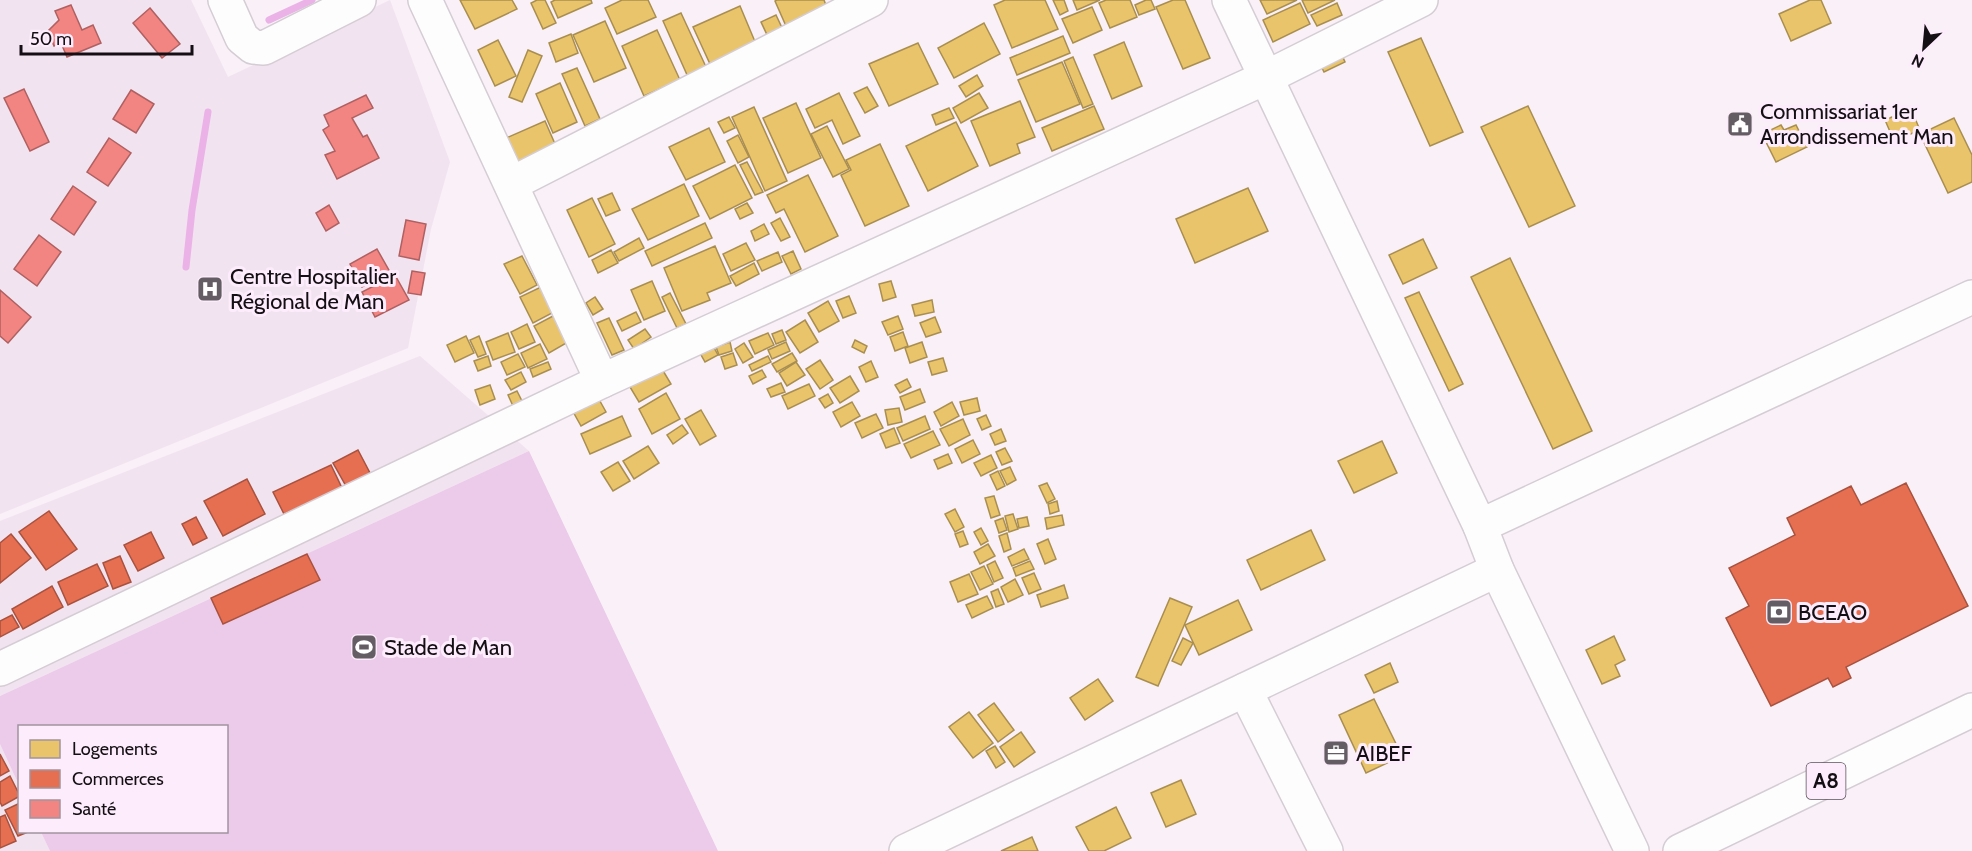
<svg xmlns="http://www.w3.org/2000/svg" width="1972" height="851" font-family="Cabin,sans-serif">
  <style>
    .built { fill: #f2e3f0 }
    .green { fill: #eccae9 }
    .homes { fill: #e9c46a; stroke: #a98e50; stroke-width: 1.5 }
    .shops { fill: #e76f51; stroke: #a8523f; stroke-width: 1.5 }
    .health { fill: #f28482; stroke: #af6161; stroke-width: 1.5 }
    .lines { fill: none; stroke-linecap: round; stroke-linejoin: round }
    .stream { stroke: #eab2e6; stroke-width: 7 }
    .minor-casing { stroke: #d5cdd4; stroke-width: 36 }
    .major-casing { stroke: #d5cdd4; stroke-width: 36 }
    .minor { stroke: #fefdfe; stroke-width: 33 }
    .major { stroke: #fefdfe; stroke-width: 33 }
    .labels { text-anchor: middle; stroke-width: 6; stroke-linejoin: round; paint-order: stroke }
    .shield { fill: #fdecfb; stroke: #5a5159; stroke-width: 1.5 }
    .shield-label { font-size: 21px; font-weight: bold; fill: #140f14 }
    .poi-label { font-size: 22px; fill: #140f14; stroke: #fdecfb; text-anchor: start }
  </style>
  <rect width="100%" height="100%" fill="#f9f0f8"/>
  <g class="built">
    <path d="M 0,0 L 191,0 L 228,77 L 390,0 L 450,162 L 431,229 L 408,348 L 0,514 Z"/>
    <path d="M 420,356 L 529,451 L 0,696 L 0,521 Z"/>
    <path d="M 0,744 L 19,785 L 20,832 L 41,832 L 50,851 L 0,851 Z"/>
  </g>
  <path class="green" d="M 529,451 L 718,851 L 50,851 L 41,832 L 226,832 L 226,726 L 20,726 L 19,785 L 0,744 L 0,696 Z"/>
  <g class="homes">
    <path d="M 460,0 L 512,0 L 517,9 L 475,29 Z"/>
    <path d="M 537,0 L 545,0 L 556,23 L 543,29 L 531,3 Z"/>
    <path d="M 555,0 L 591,0 L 592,3 L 558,18 L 551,2 Z"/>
    <path d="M 622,0 L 648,0 L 656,17 L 617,34 L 605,8 Z"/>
    <path d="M 777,0 L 824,0 L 827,8 L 786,26 L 775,1 Z"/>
    <path d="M 1005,0 L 1045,0 L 1058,29 L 1012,48 L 994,5 Z"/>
    <path d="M 1053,0 L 1064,0 L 1068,11 L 1060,15 Z"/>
    <path d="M 1073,0 L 1100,0 L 1077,10 Z"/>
    <path d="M 1106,0 L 1130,0 L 1137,17 L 1110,28 L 1099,3 Z"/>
    <path d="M 1146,0 L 1151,0 L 1155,9 L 1139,15 L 1135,5 Z"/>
    <path d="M 1173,0 L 1185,0 L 1210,58 L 1183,69 L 1156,7 Z"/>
    <path d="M 1260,0 L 1297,0 L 1267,14 Z"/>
    <path d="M 1302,0 L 1335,0 L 1308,13 Z"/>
    <path d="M 1810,0 L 1821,0 L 1831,23 L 1791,41 L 1779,14 Z"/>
    <path d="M 1300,3 L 1310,24 L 1273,42 L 1263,20 Z"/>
    <path d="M 1337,3 L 1342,15 L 1317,26 L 1311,15 Z"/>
    <path d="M 740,6 L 756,44 L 710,64 L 693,27 Z"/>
    <path d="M 1092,7 L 1102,30 L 1073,43 L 1062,19 Z"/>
    <path d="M 681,13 L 707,69 L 688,77 L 663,21 Z"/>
    <path d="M 776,15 L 784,32 L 769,39 L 761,22 Z"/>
    <path d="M 605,21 L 626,68 L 594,82 L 573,35 Z"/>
    <path d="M 984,23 L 1000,54 L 954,78 L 938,48 Z"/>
    <path d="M 657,30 L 680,80 L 644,96 L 622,46 Z"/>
    <path d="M 571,34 L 578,53 L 556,62 L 549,43 Z"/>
    <path d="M 1063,36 L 1070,53 L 1017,75 L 1010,58 Z"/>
    <path d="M 1421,38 L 1463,132 L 1430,146 L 1388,52 Z"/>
    <path d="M 498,40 L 516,76 L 495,86 L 478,50 Z"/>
    <path d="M 1124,42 L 1142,86 L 1112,99 L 1094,55 Z"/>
    <path d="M 918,43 L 938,84 L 889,106 L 869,64 Z"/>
    <path d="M 528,50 L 542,56 L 522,102 L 509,97 Z"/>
    <path d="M 1341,53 L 1345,62 L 1324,72 L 1319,62 Z"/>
    <path d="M 1073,57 L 1093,104 L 1083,108 L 1064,61 Z"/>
    <path d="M 1062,62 L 1080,104 L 1036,122 L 1018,80 Z"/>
    <path d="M 577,68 L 600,119 L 585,126 L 562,74 Z"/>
    <path d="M 977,75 L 983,86 L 966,97 L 959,86 Z"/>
    <path d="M 560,83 L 577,122 L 553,133 L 536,94 Z"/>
    <path d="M 867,87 L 878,106 L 865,113 L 854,93 Z"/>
    <path d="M 839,93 L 860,136 L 843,144 L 832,120 L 815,128 L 806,109 Z"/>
    <path d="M 979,93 L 988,108 L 961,123 L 953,108 Z"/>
    <path d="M 1020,101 L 1035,137 L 1017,144 L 1020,153 L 990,166 L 971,121 Z"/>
    <path d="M 796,103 L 821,158 L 788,173 L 763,118 Z"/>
    <path d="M 1094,106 L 1104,129 L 1052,151 L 1042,128 Z"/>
    <path d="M 1528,106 L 1575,206 L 1529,227 L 1481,127 Z"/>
    <path d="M 754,107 L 787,181 L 765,191 L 732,117 Z"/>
    <path d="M 949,108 L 954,118 L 936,125 L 932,115 Z"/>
    <path d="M 1911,109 L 1920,130 L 1894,141 L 1885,120 Z"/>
    <path d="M 729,117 L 735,128 L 724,133 L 718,122 Z"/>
    <path d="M 1954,118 L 1972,155 L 1972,182 L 1948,193 L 1920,134 Z"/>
    <path d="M 545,121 L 555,144 L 515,163 L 504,139 Z"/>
    <path d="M 956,122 L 978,166 L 928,191 L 906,146 Z"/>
    <path d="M 1781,125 L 1784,130 L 1796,125 L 1807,147 L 1776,162 L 1762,134 Z"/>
    <path d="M 827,126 L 849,169 L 833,177 L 811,134 Z"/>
    <path d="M 709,128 L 725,162 L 686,180 L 669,147 Z"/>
    <path d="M 738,135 L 749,157 L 738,163 L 727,141 Z"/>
    <path d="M 880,144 L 909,206 L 865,226 L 841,175 L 851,170 L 846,160 Z"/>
    <path d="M 747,162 L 763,192 L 755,195 L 740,165 Z"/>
    <path d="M 735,165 L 752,198 L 710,219 L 693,186 Z"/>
    <path d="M 808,175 L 838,236 L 805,252 L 784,209 L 776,213 L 767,195 Z"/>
    <path d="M 684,184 L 699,216 L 648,240 L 632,209 Z"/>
    <path d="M 1248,188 L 1268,231 L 1195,263 L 1176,219 Z"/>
    <path d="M 612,193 L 620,210 L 606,216 L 598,199 Z"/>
    <path d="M 592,198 L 615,244 L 589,257 L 567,210 Z"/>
    <path d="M 747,203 L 753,213 L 740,219 L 735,209 Z"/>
    <path d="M 780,218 L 790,237 L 781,241 L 771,223 Z"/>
    <path d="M 705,223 L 712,238 L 652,266 L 645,251 Z"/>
    <path d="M 764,224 L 769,234 L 755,241 L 751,231 Z"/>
    <path d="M 639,238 L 644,248 L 619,261 L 614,252 Z"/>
    <path d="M 1423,239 L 1437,268 L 1403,284 L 1389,255 Z"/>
    <path d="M 746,243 L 755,260 L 731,271 L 723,254 Z"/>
    <path d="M 715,246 L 731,283 L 707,293 L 710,300 L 682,311 L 664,268 Z"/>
    <path d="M 611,250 L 618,263 L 598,273 L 592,260 Z"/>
    <path d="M 793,251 L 801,269 L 791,274 L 782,256 Z"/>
    <path d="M 778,252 L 782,262 L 762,271 L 757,261 Z"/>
    <path d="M 522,256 L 537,285 L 520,294 L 504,264 Z"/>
    <path d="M 1510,258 L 1592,431 L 1553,449 L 1471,277 Z"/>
    <path d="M 754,263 L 759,274 L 736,286 L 730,276 Z"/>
    <path d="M 652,281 L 665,311 L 644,320 L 631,290 Z"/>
    <path d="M 891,281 L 896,297 L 883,301 L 879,284 Z"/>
    <path d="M 541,287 L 554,312 L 533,323 L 520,297 Z"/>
    <path d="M 1419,292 L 1463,384 L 1449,391 L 1405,298 Z"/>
    <path d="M 670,293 L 686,324 L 677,328 L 662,297 Z"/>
    <path d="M 849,296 L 856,313 L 843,318 L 836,301 Z"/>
    <path d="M 595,297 L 603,309 L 593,315 L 586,303 Z"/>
    <path d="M 932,300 L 934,312 L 915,316 L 912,305 Z"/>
    <path d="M 828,301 L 839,321 L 819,332 L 808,313 Z"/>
    <path d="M 636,312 L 641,322 L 622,331 L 617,321 Z"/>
    <path d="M 553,316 L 568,342 L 549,353 L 534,326 Z"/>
    <path d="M 898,316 L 903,329 L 888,335 L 882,322 Z"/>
    <path d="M 935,317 L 941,332 L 926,337 L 920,323 Z"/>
    <path d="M 609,318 L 624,350 L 612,355 L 597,323 Z"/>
    <path d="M 805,320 L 818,342 L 800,353 L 786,332 Z"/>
    <path d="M 527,324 L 535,342 L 519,349 L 511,332 Z"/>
    <path d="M 645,329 L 651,337 L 634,349 L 628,340 Z"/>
    <path d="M 782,330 L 786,340 L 776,344 L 772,334 Z"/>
    <path d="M 903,332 L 908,346 L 895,351 L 890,337 Z"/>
    <path d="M 508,333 L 515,352 L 493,360 L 486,342 Z"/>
    <path d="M 768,333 L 774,345 L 755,354 L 749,341 Z"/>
    <path d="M 466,336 L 474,353 L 455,362 L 447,345 Z"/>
    <path d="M 479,336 L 486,354 L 478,357 L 470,340 Z"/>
    <path d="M 855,340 L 867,346 L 864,353 L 852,347 Z"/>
    <path d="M 730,342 L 732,351 L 719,355 L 716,347 Z"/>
    <path d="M 786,342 L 790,351 L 772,359 L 768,350 Z"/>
    <path d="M 922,342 L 927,357 L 910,363 L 905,348 Z"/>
    <path d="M 744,343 L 753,357 L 743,363 L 735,349 Z"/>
    <path d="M 540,344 L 547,359 L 528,368 L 521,353 Z"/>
    <path d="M 713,346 L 718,355 L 705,362 L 700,353 Z"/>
    <path d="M 733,353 L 737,365 L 725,369 L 721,357 Z"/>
    <path d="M 792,353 L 797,361 L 777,372 L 772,364 Z"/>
    <path d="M 518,354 L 525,367 L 507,375 L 501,362 Z"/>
    <path d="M 488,356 L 491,366 L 478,371 L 474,361 Z"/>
    <path d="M 768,356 L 771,362 L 752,371 L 749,365 Z"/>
    <path d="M 943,358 L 947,371 L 932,375 L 928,362 Z"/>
    <path d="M 820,360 L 833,380 L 820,389 L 806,369 Z"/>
    <path d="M 871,361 L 878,377 L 866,382 L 859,367 Z"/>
    <path d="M 548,362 L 551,369 L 533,377 L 530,369 Z"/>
    <path d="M 796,362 L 805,375 L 787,386 L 779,373 Z"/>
    <path d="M 659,364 L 671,384 L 639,402 L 627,382 Z"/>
    <path d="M 762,370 L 766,377 L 753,384 L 749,376 Z"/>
    <path d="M 521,372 L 526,382 L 511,390 L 505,380 Z"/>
    <path d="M 850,376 L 859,391 L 840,403 L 830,388 Z"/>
    <path d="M 907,379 L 911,387 L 900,393 L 895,385 Z"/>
    <path d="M 781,383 L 785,392 L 771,397 L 767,389 Z"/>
    <path d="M 809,384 L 815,396 L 788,409 L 782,396 Z"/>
    <path d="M 490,385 L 495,399 L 480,405 L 475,390 Z"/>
    <path d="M 920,389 L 925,402 L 905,410 L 900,397 Z"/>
    <path d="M 517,391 L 522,401 L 513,406 L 508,395 Z"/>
    <path d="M 666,393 L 680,419 L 652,434 L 639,409 Z"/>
    <path d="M 596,394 L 606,412 L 581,426 L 571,408 Z"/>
    <path d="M 828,394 L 833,403 L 825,408 L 819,399 Z"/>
    <path d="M 977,398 L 980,411 L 964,415 L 960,402 Z"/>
    <path d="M 852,402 L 860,416 L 841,427 L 833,412 Z"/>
    <path d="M 952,402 L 959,416 L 941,426 L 934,412 Z"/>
    <path d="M 899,408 L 902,422 L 888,425 L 885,410 Z"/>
    <path d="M 701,410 L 716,436 L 700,445 L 685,419 Z"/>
    <path d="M 876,414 L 883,428 L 862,438 L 855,423 Z"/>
    <path d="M 986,415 L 991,426 L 982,430 L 977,419 Z"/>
    <path d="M 622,416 L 631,436 L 590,454 L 581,434 Z"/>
    <path d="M 925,416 L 930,429 L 903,441 L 897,428 Z"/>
    <path d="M 963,419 L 970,435 L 949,446 L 940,429 Z"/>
    <path d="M 682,425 L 688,433 L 673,444 L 667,435 Z"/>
    <path d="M 894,428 L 900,443 L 886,448 L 880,434 Z"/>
    <path d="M 1001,429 L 1006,441 L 995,445 L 990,434 Z"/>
    <path d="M 933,431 L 940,445 L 911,458 L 904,444 Z"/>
    <path d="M 973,440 L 980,454 L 962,463 L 955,449 Z"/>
    <path d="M 1382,441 L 1397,473 L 1354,493 L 1338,461 Z"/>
    <path d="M 648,446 L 659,463 L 634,479 L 623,461 Z"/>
    <path d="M 1005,448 L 1012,461 L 1002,465 L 996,452 Z"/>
    <path d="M 948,454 L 952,463 L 938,469 L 934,460 Z"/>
    <path d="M 991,455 L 997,468 L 981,476 L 974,463 Z"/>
    <path d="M 618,462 L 630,481 L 613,491 L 601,472 Z"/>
    <path d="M 1010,467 L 1016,480 L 1007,485 L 1000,471 Z"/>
    <path d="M 998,471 L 1005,486 L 997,490 L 990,475 Z"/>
    <path d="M 1047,483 L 1055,499 L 1047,503 L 1039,486 Z"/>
    <path d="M 994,496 L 1000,515 L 991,518 L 985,498 Z"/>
    <path d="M 1057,501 L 1059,511 L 1050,514 L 1048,504 Z"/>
    <path d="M 955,509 L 964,527 L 955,532 L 945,514 Z"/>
    <path d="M 1013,514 L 1018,529 L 1009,532 L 1005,516 Z"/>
    <path d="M 1062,515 L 1064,525 L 1047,529 L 1045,518 Z"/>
    <path d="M 1027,517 L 1029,526 L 1019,528 L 1017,519 Z"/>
    <path d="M 1003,518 L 1007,530 L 999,533 L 995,521 Z"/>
    <path d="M 981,528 L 988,541 L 981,545 L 974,532 Z"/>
    <path d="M 1311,530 L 1325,560 L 1261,590 L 1247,560 Z"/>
    <path d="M 963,531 L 968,544 L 960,547 L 955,534 Z"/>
    <path d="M 1007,533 L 1011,549 L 1004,552 L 999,536 Z"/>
    <path d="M 1048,539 L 1056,559 L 1045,564 L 1037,544 Z"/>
    <path d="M 988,544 L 995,556 L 980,564 L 974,552 Z"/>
    <path d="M 1024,549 L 1029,559 L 1012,566 L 1008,557 Z"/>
    <path d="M 995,561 L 1003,578 L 994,582 L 987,565 Z"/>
    <path d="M 1030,561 L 1034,569 L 1016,576 L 1013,568 Z"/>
    <path d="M 984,566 L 993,584 L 980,590 L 971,572 Z"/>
    <path d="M 1034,573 L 1041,589 L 1029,594 L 1022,578 Z"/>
    <path d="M 969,574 L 978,594 L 958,602 L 950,582 Z"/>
    <path d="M 1015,579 L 1023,595 L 1008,602 L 1001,587 Z"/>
    <path d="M 1064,585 L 1068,598 L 1041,607 L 1037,595 Z"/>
    <path d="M 998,589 L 1004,604 L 996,607 L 991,592 Z"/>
    <path d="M 987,596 L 993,608 L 972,618 L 966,605 Z"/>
    <path d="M 1170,598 L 1192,607 L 1158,686 L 1136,677 Z"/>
    <path d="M 1238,600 L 1252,630 L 1199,655 L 1185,625 Z"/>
    <path d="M 1614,636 L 1625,660 L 1615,665 L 1620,676 L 1602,684 L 1586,650 Z"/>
    <path d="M 1183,638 L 1193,643 L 1181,665 L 1172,661 Z"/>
    <path d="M 1390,663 L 1398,682 L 1374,693 L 1365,675 Z"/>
    <path d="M 1098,679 L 1113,701 L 1085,720 L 1070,698 Z"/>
    <path d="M 1374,699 L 1402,756 L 1366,773 L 1339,715 Z"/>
    <path d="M 994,703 L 1014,730 L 998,742 L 978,715 Z"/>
    <path d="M 969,712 L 993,743 L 973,758 L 949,727 Z"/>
    <path d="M 1021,732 L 1035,752 L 1014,767 L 1000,747 Z"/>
    <path d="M 995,746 L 1005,762 L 996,768 L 986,751 Z"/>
    <path d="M 1181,780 L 1196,814 L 1166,827 L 1151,793 Z"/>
    <path d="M 1116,807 L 1131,838 L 1104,851 L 1089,851 L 1076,827 Z"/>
    <path d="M 1032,837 L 1038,851 L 1001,851 Z"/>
  </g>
  <g class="shops">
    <path d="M 358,450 L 370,473 L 346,486 L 333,463 Z"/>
    <path d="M 331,465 L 342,488 L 284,514 L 273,492 Z"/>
    <path d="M 247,479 L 265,514 L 223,536 L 204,501 Z"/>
    <path d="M 1906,483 L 1968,606 L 1846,667 L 1851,678 L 1833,687 L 1828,678 L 1771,706 L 1726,618 L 1749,606 L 1729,568 L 1795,535 L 1787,518 L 1851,486 L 1861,505 Z"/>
    <path d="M 49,511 L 77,549 L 46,570 L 19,532 Z"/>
    <path d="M 196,517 L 207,538 L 193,545 L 182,524 Z"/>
    <path d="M 151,532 L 164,558 L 138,571 L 124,545 Z"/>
    <path d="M 11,534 L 31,558 L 0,583 L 0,543 Z"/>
    <path d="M 307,554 L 320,580 L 223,624 L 211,598 Z"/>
    <path d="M 120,556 L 131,582 L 113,589 L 103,563 Z"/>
    <path d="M 97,564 L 108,586 L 68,605 L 58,582 Z"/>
    <path d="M 52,586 L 63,607 L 23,629 L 12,609 Z"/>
    <path d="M 12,615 L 19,627 L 0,637 L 0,621 Z"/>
    <path d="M 0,754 L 9,771 L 0,776 Z"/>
    <path d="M 10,776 L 20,796 L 2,806 L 0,802 L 0,782 Z"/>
    <path d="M 20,803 L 20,832 L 28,832 L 18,836 L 5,810 Z"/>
    <path d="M 5,815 L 16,841 L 0,848 L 0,817 Z"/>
  </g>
  <g class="health">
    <path d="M 71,5 L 82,30 L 93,25 L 101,43 L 67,57 L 61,43 L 54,46 L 48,31 L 59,20 L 55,11 Z"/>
    <path d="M 150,8 L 180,44 L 162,58 L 133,23 Z"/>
    <path d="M 24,89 L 49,142 L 30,151 L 4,98 Z"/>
    <path d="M 131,90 L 154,104 L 136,133 L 113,119 Z"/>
    <path d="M 366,95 L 373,108 L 352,118 L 363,137 L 367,135 L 379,158 L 337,179 L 325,155 L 335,151 L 323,130 L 329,126 L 324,115 Z"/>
    <path d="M 109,138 L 131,153 L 108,186 L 87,172 Z"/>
    <path d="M 73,186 L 96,202 L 74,235 L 51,219 Z"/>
    <path d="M 329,205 L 339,223 L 326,231 L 316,213 Z"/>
    <path d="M 406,220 L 426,224 L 419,260 L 399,256 Z"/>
    <path d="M 39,235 L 61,252 L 37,286 L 14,269 Z"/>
    <path d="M 377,249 L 390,272 L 362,287 L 350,264 Z"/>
    <path d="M 412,271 L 425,273 L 421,295 L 408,293 Z"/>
    <path d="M 395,275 L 409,300 L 375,317 L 362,292 Z"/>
    <path d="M 0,290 L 31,317 L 8,343 L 0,336 Z"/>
  </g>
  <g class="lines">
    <g class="stream">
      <path d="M 269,20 L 312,0"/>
      <path d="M 186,267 L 192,210 L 208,112"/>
    </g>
    <defs>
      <g id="minor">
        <path d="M 225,0 L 242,38 L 253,47 L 264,48 L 359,0"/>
        <path d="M 425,0 L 602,381"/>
        <path d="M 1229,0 L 1480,526 L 1497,570 L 1632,851"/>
        <path d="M 511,184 L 871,0"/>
        <path d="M 1480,526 L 1972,297"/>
        <path d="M 0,669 L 602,381 L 1265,78 L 1421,0"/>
        <path d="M 1245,690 L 1326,851"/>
        <path d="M 906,851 L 1497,570"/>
      </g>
      <path id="major" d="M 1680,851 L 1972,710"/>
    </defs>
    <use href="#minor" class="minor-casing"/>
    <use href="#major" class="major-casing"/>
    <use href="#minor" class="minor"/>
    <use href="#major" class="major"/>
  </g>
  <defs>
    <symbol id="civic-square" viewBox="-11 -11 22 22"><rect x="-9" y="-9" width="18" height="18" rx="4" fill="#645e64" stroke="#fdecfb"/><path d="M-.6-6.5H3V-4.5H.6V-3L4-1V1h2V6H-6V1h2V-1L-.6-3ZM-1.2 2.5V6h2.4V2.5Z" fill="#fff"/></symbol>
    <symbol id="hospital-square" viewBox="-11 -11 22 22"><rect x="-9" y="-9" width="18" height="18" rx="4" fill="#645e64" stroke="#fdecfb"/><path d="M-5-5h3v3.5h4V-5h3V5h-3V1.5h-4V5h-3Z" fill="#fff"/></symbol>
    <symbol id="bank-square" viewBox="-11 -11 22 22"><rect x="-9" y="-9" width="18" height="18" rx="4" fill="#645e64" stroke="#fdecfb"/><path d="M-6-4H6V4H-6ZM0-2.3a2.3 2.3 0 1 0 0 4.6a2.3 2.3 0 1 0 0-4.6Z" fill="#fff"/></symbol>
    <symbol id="stadium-square" viewBox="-11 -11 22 22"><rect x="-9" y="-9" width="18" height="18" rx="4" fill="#645e64" stroke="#fdecfb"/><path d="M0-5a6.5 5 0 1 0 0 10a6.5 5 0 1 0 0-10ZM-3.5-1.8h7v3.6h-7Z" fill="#fff"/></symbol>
    <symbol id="office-square" viewBox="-11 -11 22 22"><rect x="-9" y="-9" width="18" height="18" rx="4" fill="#645e64" stroke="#fdecfb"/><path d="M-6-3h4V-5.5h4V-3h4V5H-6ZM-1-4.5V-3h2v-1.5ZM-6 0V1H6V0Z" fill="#fff"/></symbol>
  </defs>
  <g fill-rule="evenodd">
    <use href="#civic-square" x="1725" y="109" width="30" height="30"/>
    <use href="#hospital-square" x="195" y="274" width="30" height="30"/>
    <use href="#bank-square" x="1764" y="597" width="30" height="30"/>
    <use href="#stadium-square" x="349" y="632" width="30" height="30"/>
    <use href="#office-square" x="1321" y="738" width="30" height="30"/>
  </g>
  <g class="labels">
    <rect class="shield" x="1806.5" y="763" width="39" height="36" rx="4.5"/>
    <g class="shield-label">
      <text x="1826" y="788">A8</text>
    </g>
    <g class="poi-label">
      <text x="1760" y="119">Commissariat 1er<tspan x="1760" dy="25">Arrondissement Man</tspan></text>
      <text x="230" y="284">Centre Hospitalier<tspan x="230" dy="25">Régional de Man</tspan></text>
      <text x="1798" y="620">BCEAO</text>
      <text x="384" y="655">Stade de Man</text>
      <text x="1356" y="761">AIBEF</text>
    </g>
  </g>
  <rect x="18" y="725" width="210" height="108" fill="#fdecfb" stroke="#a0949f" stroke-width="1.5"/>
  <rect x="30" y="740" width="30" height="18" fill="#e9c46a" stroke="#a0949f" stroke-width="1.5"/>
  <text x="72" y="755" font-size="18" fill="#140f14">Logements</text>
  <rect x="30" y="770" width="30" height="18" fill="#e76f51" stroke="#a0949f" stroke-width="1.5"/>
  <text x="72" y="785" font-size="18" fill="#140f14">Commerces</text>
  <rect x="30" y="800" width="30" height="18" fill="#f28482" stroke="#a0949f" stroke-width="1.5"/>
  <text x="72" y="815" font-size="18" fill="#140f14">Santé</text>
  <g transform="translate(1924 48) rotate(206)" stroke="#fdecfb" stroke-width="4.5" paint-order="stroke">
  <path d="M0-4.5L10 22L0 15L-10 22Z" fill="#140f14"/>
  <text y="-9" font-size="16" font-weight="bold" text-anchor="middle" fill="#140f14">N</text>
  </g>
  <path d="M21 45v9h171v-9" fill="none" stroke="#140f14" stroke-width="3"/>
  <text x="30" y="45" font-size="18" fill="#140f14" stroke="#fdecfb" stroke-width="4.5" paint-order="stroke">50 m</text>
</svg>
